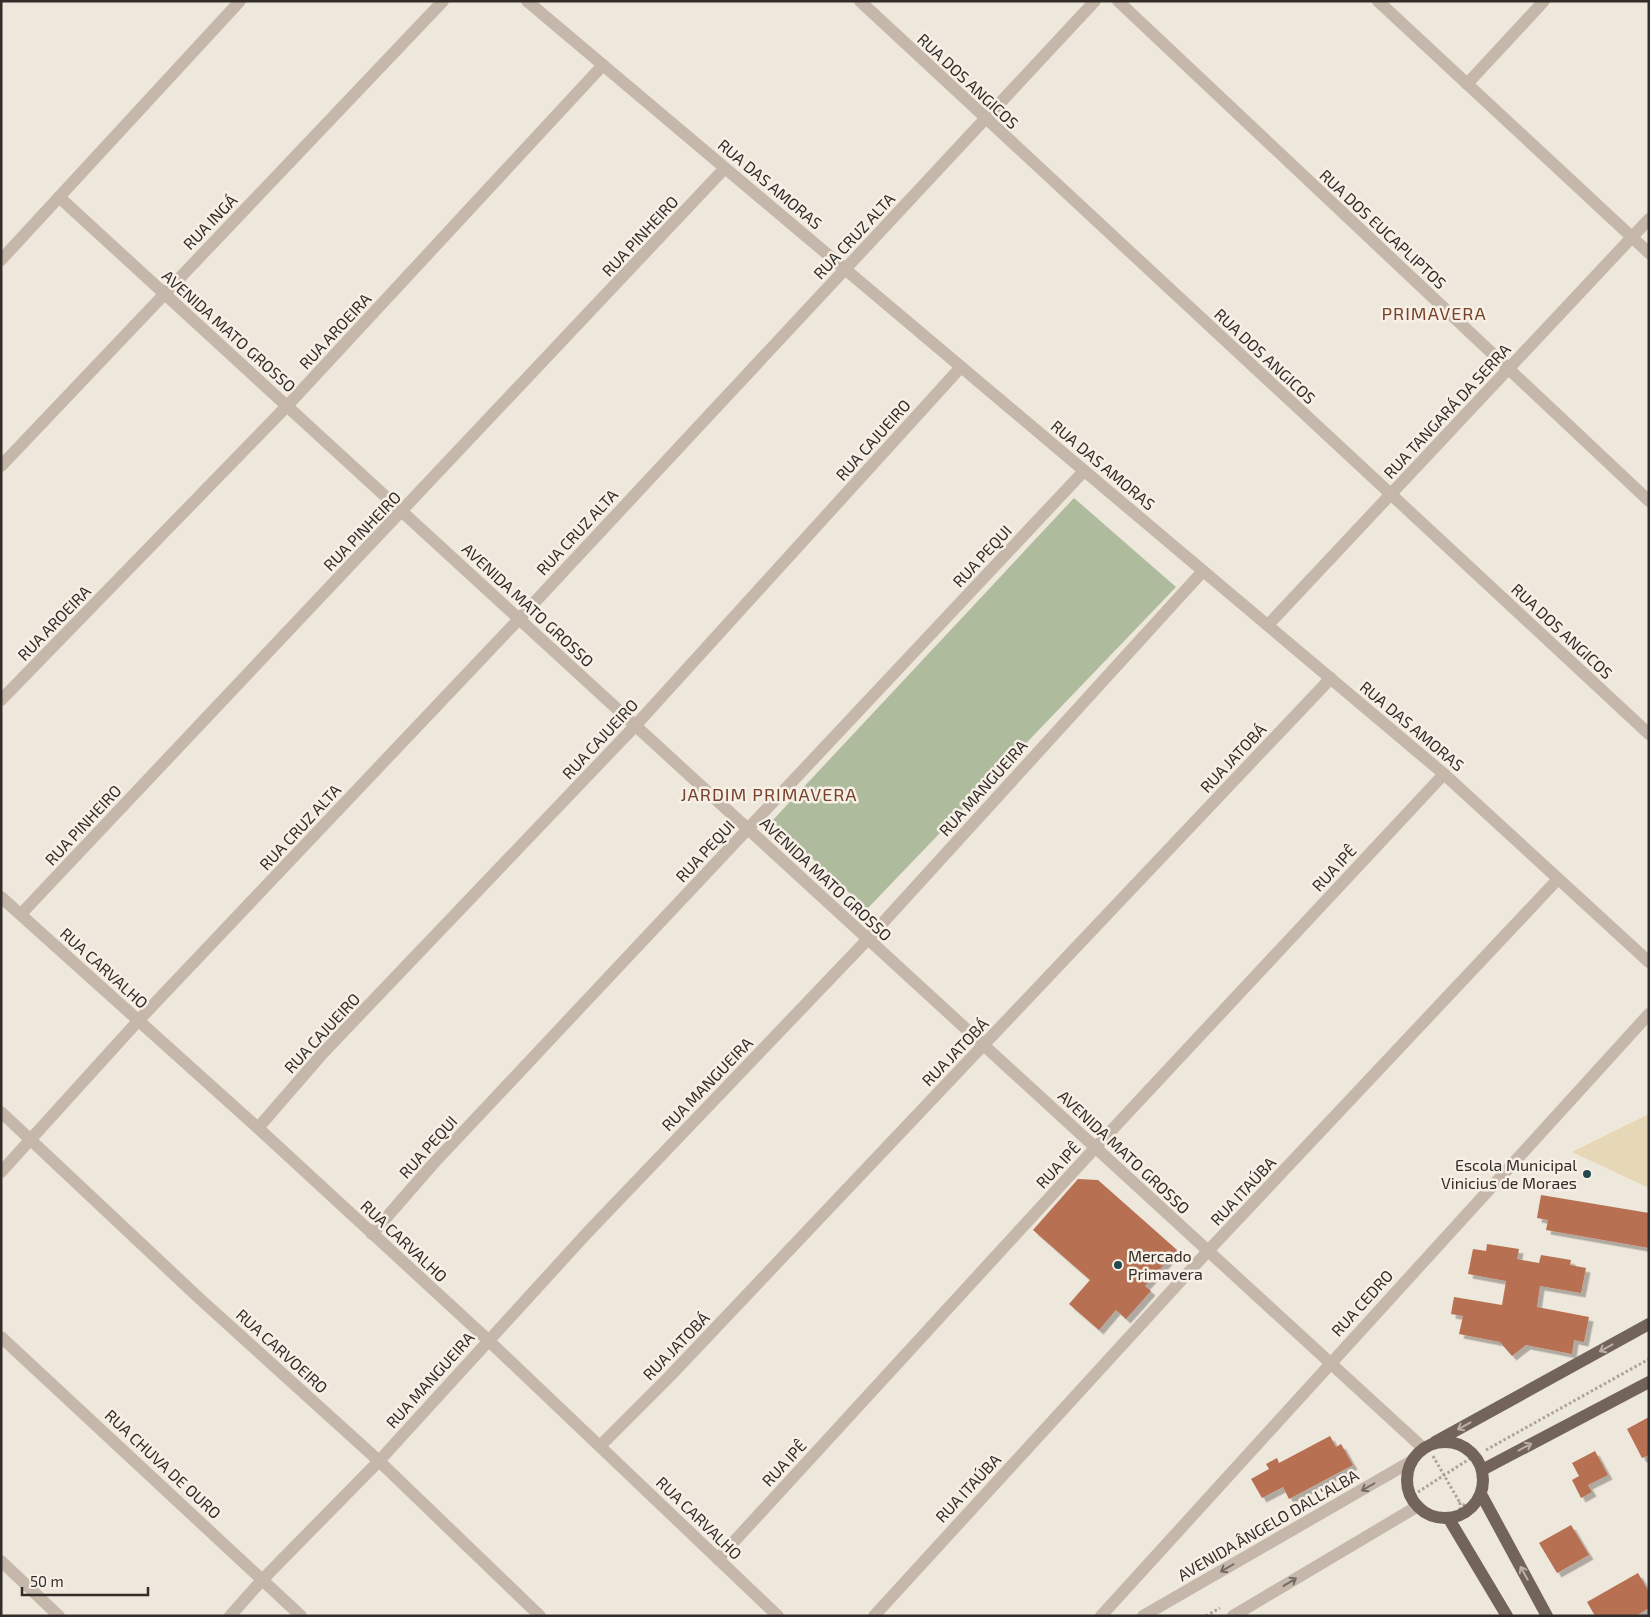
<svg xmlns="http://www.w3.org/2000/svg" width="1650" height="1617" font-family="'Exo 2',sans-serif">
  <style>
    .green { fill: #afbb9d }
    .sand { fill: #e6d8b6 }
    .building { fill: #b77051; filter: url(#shadow) }
    .lines { fill: none; stroke-linecap: round; stroke-linejoin: round }
    .path { stroke: #b0a293; stroke-width: 3; stroke-dasharray: 2.5 2.5; stroke-linecap: butt }
    .minor { stroke: #c5b7a9; stroke-width: 12 }
    .major { stroke: #73645b; stroke-width: 12 }
    .oneway { stroke: #bcb1a8 }
    .oneway2 { stroke: #756b62 }
    .poi-dot { fill: #23494f; stroke: #f7f0e7; stroke-width: 2 }
    .labels { text-anchor: middle; stroke-width: 5; stroke-linejoin: round; paint-order: stroke }
    .street-label { font-size: 16px; fill: #332c28; stroke: #f7f0e7 }
    .poi-label { font-size: 16px; fill: #332c28; stroke: #f7f0e7; text-anchor: end }
    .neighbourhood-label { font-size: 18px; letter-spacing: 1px; fill: #78422b; stroke: #f7f0e7 }
  </style>
  <defs>
    <filter id="shadow"><feDropShadow dx="4.5" dy="4.5" stdDeviation="0" flood-color="#0004"/></filter>
  </defs>
  <rect width="100%" height="100%" fill="#eee7db"/>
  <path class="green" d="M 1074,498 L 1176,587 L 867,909 L 772,821 Z"/>
  <path class="sand" d="M 1649,1114 L 1649,1188 L 1572,1152 Z"/>
  <g class="building">
    <path d="M 1078,1179 L 1098,1180 L 1177,1250 L 1145,1286 L 1151,1291 L 1126,1319 L 1116,1310 L 1099,1330 L 1069,1304 L 1090,1280 L 1033,1230 Z"/>
    <path d="M 1541,1195 L 1649,1213 L 1649,1248 L 1546,1230 L 1548,1220 L 1537,1218 Z"/>
    <path d="M 1487,1244 L 1519,1249 L 1517,1259 L 1539,1263 L 1541,1255 L 1571,1260 L 1570,1265 L 1586,1268 L 1581,1293 L 1540,1286 L 1537,1307 L 1589,1317 L 1584,1342 L 1574,1340 L 1572,1354 L 1526,1345 L 1512,1356 L 1500,1342 L 1459,1334 L 1463,1316 L 1451,1314 L 1454,1297 L 1502,1305 L 1506,1281 L 1468,1274 L 1473,1249 L 1486,1251 Z"/>
    <path d="M 1649,1417 L 1649,1455 L 1642,1458 L 1627,1429 Z"/>
    <path d="M 1330,1436 L 1336,1447 L 1341,1444 L 1353,1465 L 1289,1499 L 1283,1487 L 1262,1498 L 1251,1479 L 1269,1469 L 1266,1464 L 1277,1458 L 1279,1463 Z"/>
    <path d="M 1595,1451 L 1608,1475 L 1588,1485 L 1592,1492 L 1581,1498 L 1572,1480 L 1579,1476 L 1572,1463 Z"/>
    <path d="M 1571,1525 L 1589,1555 L 1557,1573 L 1539,1543 Z"/>
    <path d="M 1638,1573 L 1649,1592 L 1649,1608 L 1636,1616 L 1595,1616 L 1587,1602 Z"/>
  </g>
  <g class="lines">
    <g class="path">
      <path d="M 1486,1450 L 1649,1359"/>
      <path d="M 1433,1456 L 1460,1503"/>
      <path d="M 1418,1492 L 1474,1456"/>
      <path d="M 1460,1510 L 1460,1503 L 1471,1509"/>
      <path d="M 1206,1616 L 1220,1608"/>
    </g>
    <g class="minor">
      <path d="M 527,1 L 1444,774 L 1649,962"/>
      <path d="M 860,1 L 1649,734"/>
      <path d="M 1118,1 L 1649,501"/>
      <path d="M 1378,1 L 1649,253"/>
      <path d="M 1467,84 L 1544,1"/>
      <path d="M 59,197 L 1423,1448"/>
      <path d="M 1,260 L 240,1"/>
      <path d="M 1,466 L 443,1"/>
      <path d="M 1268,625 L 1649,219"/>
      <path d="M 1,700 L 287,406 L 603,65"/>
      <path d="M 1,897 L 258,1128 L 488,1340 L 778,1616"/>
      <path d="M 21,914 L 725,168"/>
      <path d="M 1,1112 L 200,1299 L 379,1461 L 540,1616"/>
      <path d="M 258,1128 L 322,1054 L 635,726 L 961,367"/>
      <path d="M 1,1172 L 138,1021 L 519,619 L 1095,1"/>
      <path d="M 372,1234 L 433,1164 L 1084,471"/>
      <path d="M 1,1337 L 301,1616"/>
      <path d="M 600,1446 L 669,1377 L 1331,678"/>
      <path d="M 718,1559 L 1095,1148 L 1444,774"/>
      <path d="M 1,1561 L 59,1616"/>
      <path d="M 230,1616 L 263,1579 L 379,1461 L 587,1233 L 868,939 L 1203,571"/>
      <path d="M 874,1616 L 1208,1251 L 1558,879"/>
      <path d="M 1101,1616 L 1649,1014"/>
      <path d="M 1143,1616 L 1410,1462"/>
      <path d="M 1233,1616 L 1418,1506"/>
    </g>
    <g class="major">
      <circle cx="1445" cy="1480" r="38"/>
      <path d="M 1435,1442 L 1649,1324"/>
      <path d="M 1482,1470 L 1649,1382"/>
      <path d="M 1481,1494 L 1547,1616"/>
      <path d="M 1449,1519 L 1507,1616"/>
    </g>
  </g>
  <defs><path id="oneway-shaft" d="M-6 0H5M1.5-3L5.5 0L1.5 3" fill="none" stroke-width="1.6" stroke-linecap="round" stroke-linejoin="round" transform="scale(1.25)"/></defs>
  <g class="oneway">
    <use href="#oneway-shaft" transform="translate(1606 1348) rotate(151)"/>
    <use href="#oneway-shaft" transform="translate(1464 1426) rotate(151)"/>
    <use href="#oneway-shaft" transform="translate(1525 1447) rotate(-28)"/>
    <use href="#oneway-shaft" transform="translate(1524 1573) rotate(-119)"/>
  </g>
  <g class="oneway2">
    <use href="#oneway-shaft" transform="translate(1368 1487) rotate(150)"/>
    <use href="#oneway-shaft" transform="translate(1227 1568) rotate(150)"/>
    <use href="#oneway-shaft" transform="translate(1290 1582) rotate(-31)"/>
  </g>
  <g class="poi-dot">
    <circle cx="1587" cy="1174" r="5"/>
    <circle cx="1118" cy="1265" r="5"/>
  </g>
  <g class="labels">
    <g class="street-label">
      <text transform="translate(968 81) rotate(43)" y="6">RUA DOS ANGICOS</text>
      <text transform="translate(770 184) rotate(40)" y="6">RUA DAS AMORAS</text>
      <text transform="translate(210 222) rotate(-46)" y="6">RUA INGÁ</text>
      <text transform="translate(1383 229) rotate(43)" y="6">RUA DOS EUCAPLIPTOS</text>
      <text transform="translate(640 236) rotate(-47)" y="6">RUA PINHEIRO</text>
      <text transform="translate(854 236) rotate(-47)" y="6">RUA CRUZ ALTA</text>
      <text transform="translate(229 331) rotate(42)" y="6">AVENIDA MATO GROSSO</text>
      <text transform="translate(335 331) rotate(-47)" y="6">RUA AROEIRA</text>
      <text transform="translate(1265 356) rotate(43)" y="6">RUA DOS ANGICOS</text>
      <text transform="translate(1447 411) rotate(-47)" y="6">RUA TANGARÁ DA SERRA</text>
      <text transform="translate(873 440) rotate(-48)" y="6">RUA CAJUEIRO</text>
      <text transform="translate(1103 465) rotate(40)" y="6">RUA DAS AMORAS</text>
      <text transform="translate(362 531) rotate(-46)" y="6">RUA PINHEIRO</text>
      <text transform="translate(577 532) rotate(-47)" y="6">RUA CRUZ ALTA</text>
      <text transform="translate(982 556) rotate(-47)" y="6">RUA PEQUI</text>
      <text transform="translate(528 605) rotate(43)" y="6">AVENIDA MATO GROSSO</text>
      <text transform="translate(54 623) rotate(-46)" y="6">RUA AROEIRA</text>
      <text transform="translate(1562 631) rotate(43)" y="6">RUA DOS ANGICOS</text>
      <text transform="translate(1412 726) rotate(40)" y="6">RUA DAS AMORAS</text>
      <text transform="translate(600 739) rotate(-47)" y="6">RUA CAJUEIRO</text>
      <text transform="translate(1233 758) rotate(-47)" y="6">RUA JATOBÁ</text>
      <text transform="translate(983 788) rotate(-48)" y="6">RUA MANGUEIRA</text>
      <text transform="translate(83 825) rotate(-47)" y="6">RUA PINHEIRO</text>
      <text transform="translate(300 827) rotate(-47)" y="6">RUA CRUZ ALTA</text>
      <text transform="translate(705 851) rotate(-47)" y="6">RUA PEQUI</text>
      <text transform="translate(1334 868) rotate(-47)" y="6">RUA IPÊ</text>
      <text transform="translate(826 879) rotate(43)" y="6">AVENIDA MATO GROSSO</text>
      <text transform="translate(104 968) rotate(42)" y="6">RUA CARVALHO</text>
      <text transform="translate(322 1033) rotate(-47)" y="6">RUA CAJUEIRO</text>
      <text transform="translate(955 1052) rotate(-46)" y="6">RUA JATOBÁ</text>
      <text transform="translate(707 1084) rotate(-46)" y="6">RUA MANGUEIRA</text>
      <text transform="translate(428 1147) rotate(-48)" y="6">RUA PEQUI</text>
      <text transform="translate(1124 1152) rotate(43)" y="6">AVENIDA MATO GROSSO</text>
      <text transform="translate(1058 1165) rotate(-47)" y="6">RUA IPÊ</text>
      <text transform="translate(1243 1191) rotate(-47)" y="6">RUA ITAÚBA</text>
      <text transform="translate(404 1241) rotate(43)" y="6">RUA CARVALHO</text>
      <text transform="translate(1362 1303) rotate(-48)" y="6">RUA CEDRO</text>
      <text transform="translate(676 1346) rotate(-46)" y="6">RUA JATOBÁ</text>
      <text transform="translate(282 1351) rotate(42)" y="6">RUA CARVOEIRO</text>
      <text transform="translate(430 1380) rotate(-48)" y="6">RUA MANGUEIRA</text>
      <text transform="translate(784 1463) rotate(-47)" y="6">RUA IPÊ</text>
      <text transform="translate(163 1464) rotate(43)" y="6">RUA CHUVA DE OURO</text>
      <text transform="translate(968 1488) rotate(-47)" y="6">RUA ITAÚBA</text>
      <text transform="translate(699 1518) rotate(44)" y="6">RUA CARVALHO</text>
      <text transform="translate(1268 1525) rotate(-30)" y="6">AVENIDA ÂNGELO DALL'ALBA</text>
    </g>
    <g class="poi-label">
      <text x="1577" y="1171">Escola Municipal<tspan x="1577" dy="18">Vinicius de Moraes</tspan></text>
      <text x="1128" y="1262" text-anchor="start">Mercado<tspan x="1128" dy="18">Primavera</tspan></text>
    </g>
    <g class="neighbourhood-label">
      <text x="1434" y="320">PRIMAVERA</text>
      <text x="769" y="801">JARDIM PRIMAVERA</text>
    </g>
  </g>
  <rect width="1650" height="1617" fill="none" stroke="#332c28" stroke-width="5"/>
  <path d="M22 1587v8h126v-8" fill="none" stroke="#332c28" stroke-width="2.5"/>
  <text x="30" y="1587" font-size="15" fill="#332c28" stroke="#f7f0e7" stroke-width="4" paint-order="stroke">50 m</text>
</svg>
